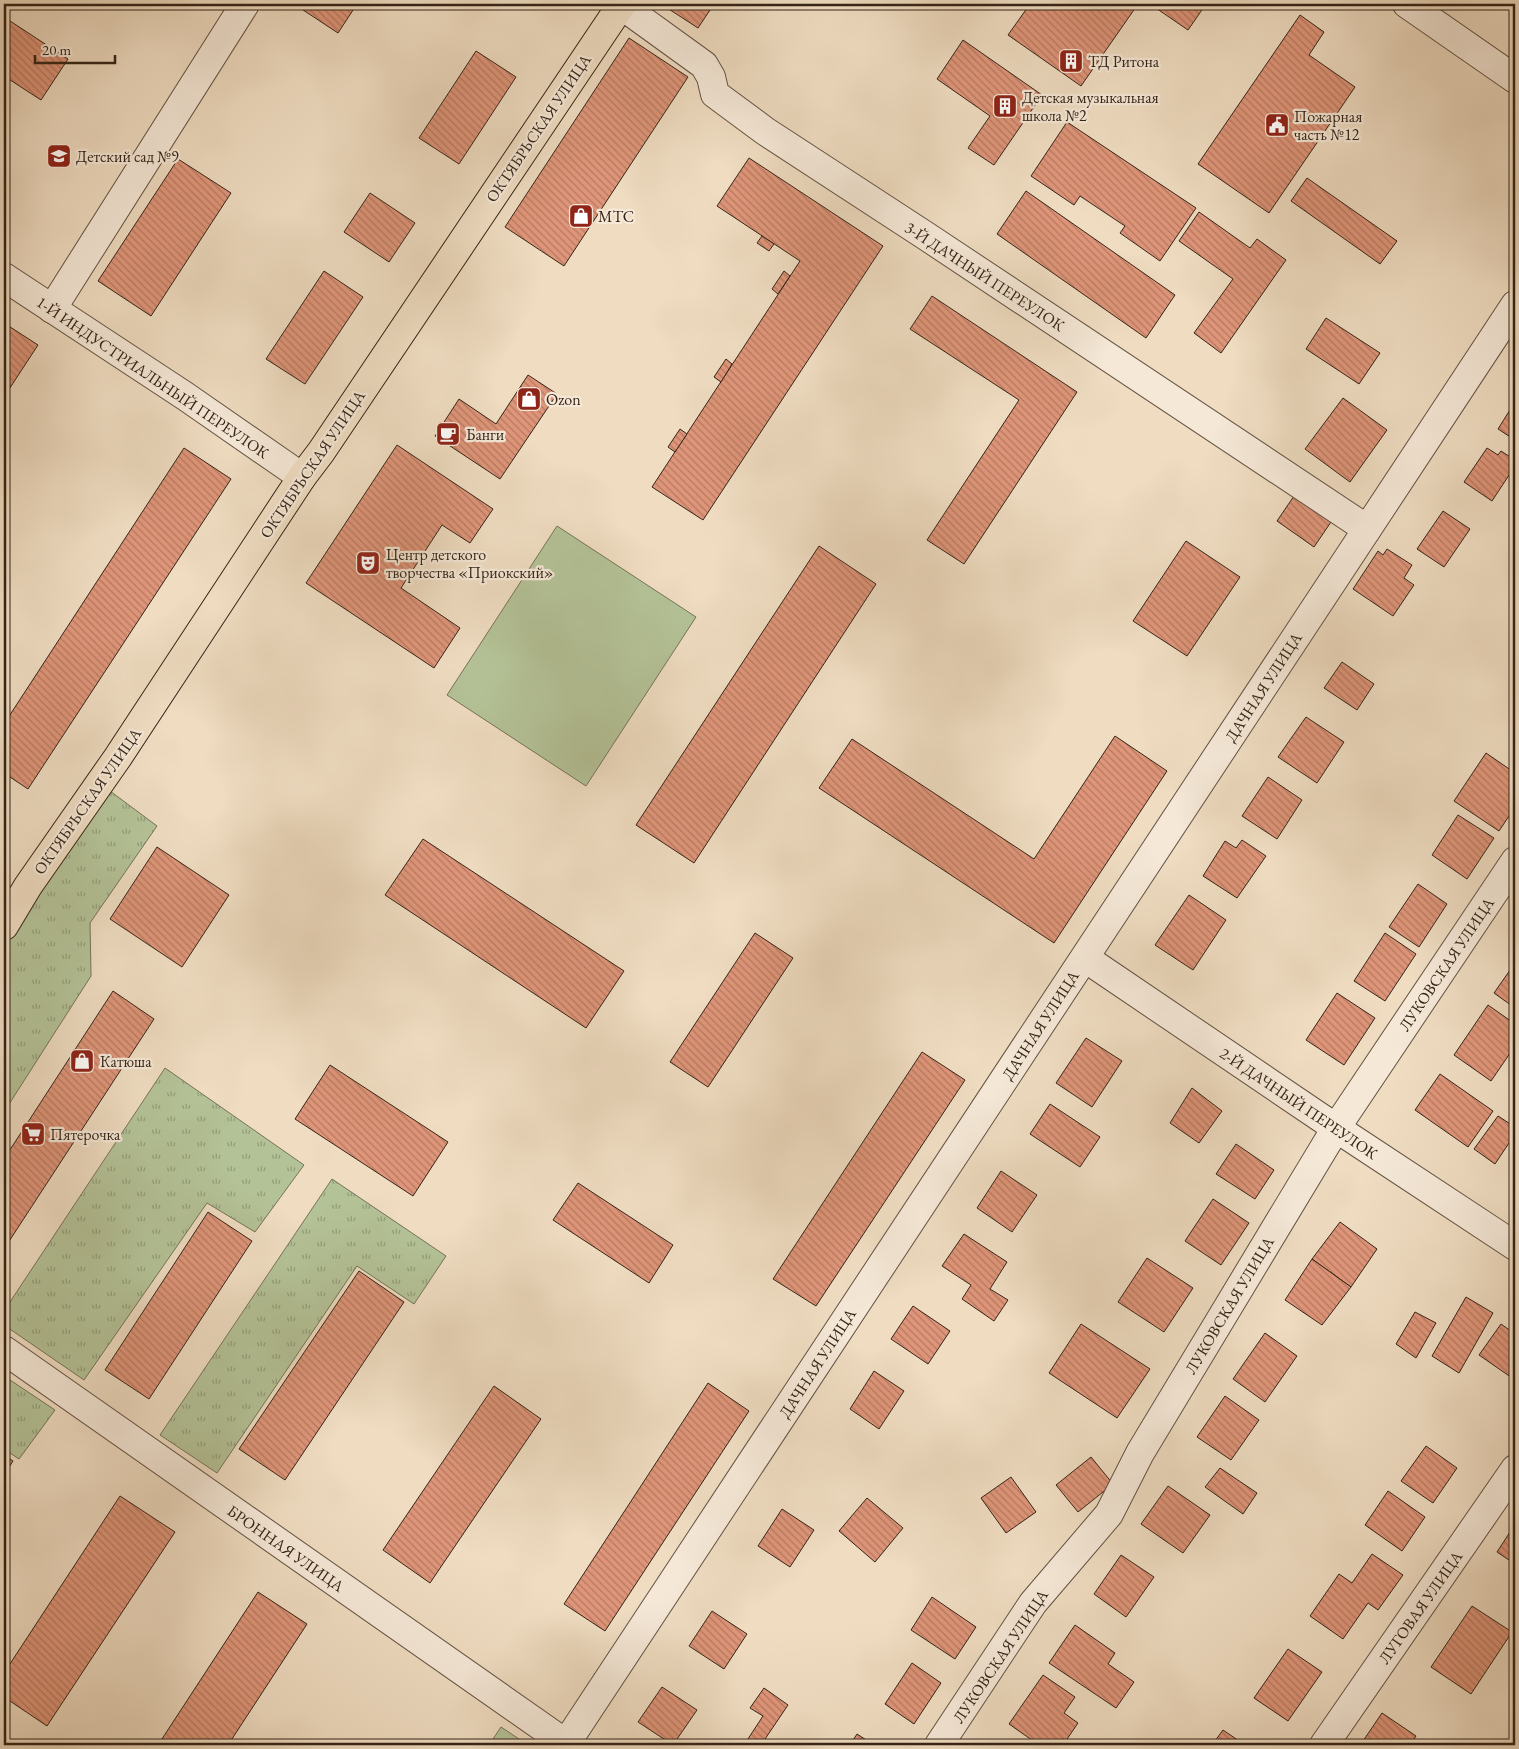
<svg xmlns="http://www.w3.org/2000/svg" width="1519" height="1749" font-family="'EB Garamond',serif">
  <style>
    .grass { fill: url(#grass-tufts); stroke: #747357 }
    .green { fill: #b4c297; stroke: #747357 }
    .building { fill: url(#building-back-hatch); stroke: #342417 }
    .lines { fill: none; stroke-linecap: round; stroke-linejoin: round }
    .minor-casing { stroke: #635242; stroke-width: 30 }
    .major-casing { stroke: #342417; stroke-width: 30 }
    .minor { stroke: #f5e8d7; stroke-width: 28 }
    .major { stroke: #efdcc1; stroke-width: 28 }
    .labels { text-anchor: middle; stroke-width: 4.5; stroke-linejoin: round; paint-order: stroke }
    .poi-label { font-size: 16px; fill: #342417; stroke: #f5e8d7; text-anchor: start }
    .street-label { font-size: 16px; fill: #342417; stroke: #f5e8d7 }
  </style>
  <defs>
    <pattern id="grass-tufts" width="24" height="20" patternUnits="userSpaceOnUse" patternTransform="scale(1.25)"><rect width="24" height="20" fill="#b4c297"/><path d="M3 7l-1-3M5 7V3M7 7l1-3M15 17l-1-3M17 17v-4M19 17l1-3" fill="none" stroke="#939d7a"/></pattern>
    <pattern id="building-back-hatch" width="6" height="6" patternUnits="userSpaceOnUse" patternTransform="scale(1.25)"><rect width="6" height="6" fill="#df9579"/><path d="M-1 5l2 2M0 0l6 6M5-1l2 2" fill="none" stroke="#b67962"/></pattern>
  </defs>
  <rect width="100%" height="100%" fill="#efdcc1"/>
  <filter id="stains"><feTurbulence type="fractalNoise" baseFrequency=".004" numOctaves="4"/><feColorMatrix values="0 0 0 0 .2 0 0 0 0 .09 0 0 0 0 .02 0 0 0 .5 -.17"/></filter>
  <radialGradient id="worn" r=".72"><stop offset=".6" stop-color="#630" stop-opacity="0"/><stop offset="1" stop-color="#630" stop-opacity=".3"/></radialGradient>
  <g class="grass">
    <path d="M 106,788 L 157,826 L 90,923 L 91,976 L 4,1112 L 4,946 Z"/>
    <path d="M 165,1068 L 304,1165 L 255,1232 L 207,1203 L 84,1380 L 4,1325 L 4,1311 Z"/>
    <path d="M 332,1179 L 446,1256 L 414,1304 L 357,1266 L 217,1473 L 160,1435 Z"/>
    <path d="M 4,1376 L 55,1410 L 19,1459 L 4,1449 Z"/>
    <path d="M 501,1727 L 528,1745 L 489,1745 Z"/>
  </g>
  <path class="green" d="M 557,526 L 696,617 L 586,786 L 447,695 Z"/>
  <g class="building">
    <path d="M 294,4 L 357,4 L 338,33 Z"/>
    <path d="M 661,4 L 714,4 L 698,28 Z"/>
    <path d="M 1030,4 L 1138,4 L 1081,86 L 1008,35 Z"/>
    <path d="M 1150,4 L 1206,4 L 1188,30 Z"/>
    <path d="M 1300,15 L 1324,32 L 1309,55 L 1355,87 L 1269,213 L 1198,164 Z"/>
    <path d="M 4,17 L 68,59 L 41,100 L 4,76 Z"/>
    <path d="M 629,38 L 688,77 L 564,266 L 505,227 Z"/>
    <path d="M 963,40 L 1042,95 L 994,165 L 968,148 L 990,116 L 937,79 Z"/>
    <path d="M 476,51 L 516,77 L 459,164 L 419,138 Z"/>
    <path d="M 1067,122 L 1196,208 L 1160,261 L 1120,233 L 1125,226 L 1080,196 L 1074,205 L 1031,176 Z"/>
    <path d="M 749,158 L 883,246 L 703,520 L 652,487 L 800,261 L 717,206 Z"/>
    <path d="M 178,159 L 231,193 L 151,316 L 98,281 Z"/>
    <path d="M 1307,178 L 1397,241 L 1380,264 L 1291,201 Z"/>
    <path d="M 1026,191 L 1175,295 L 1146,338 L 997,234 Z"/>
    <path d="M 370,193 L 415,223 L 389,262 L 344,232 Z"/>
    <path d="M 1199,212 L 1250,248 L 1257,239 L 1286,260 L 1221,353 L 1194,333 L 1233,279 L 1179,241 Z"/>
    <path d="M 762,236 L 774,244 L 769,251 L 757,243 Z"/>
    <path d="M 324,271 L 363,297 L 305,384 L 266,359 Z"/>
    <path d="M 784,271 L 790,276 L 778,294 L 772,289 Z"/>
    <path d="M 932,296 L 1077,392 L 964,564 L 927,540 L 1019,400 L 910,329 Z"/>
    <path d="M 1326,318 L 1380,353 L 1359,384 L 1306,349 Z"/>
    <path d="M 4,323 L 38,345 L 4,397 Z"/>
    <path d="M 726,359 L 732,364 L 721,382 L 714,377 Z"/>
    <path d="M 528,375 L 557,394 L 500,479 L 435,436 L 459,399 L 496,424 Z"/>
    <path d="M 1343,398 L 1387,430 L 1350,482 L 1305,449 Z"/>
    <path d="M 1515,402 L 1515,440 L 1498,429 Z"/>
    <path d="M 680,429 L 687,434 L 675,452 L 668,447 Z"/>
    <path d="M 397,445 L 493,509 L 470,543 L 442,525 L 401,588 L 460,628 L 434,668 L 306,583 Z"/>
    <path d="M 184,448 L 231,479 L 28,789 L 4,773 L 4,724 Z"/>
    <path d="M 1487,448 L 1498,455 L 1501,451 L 1515,460 L 1515,466 L 1492,501 L 1464,482 Z"/>
    <path d="M 1294,496 L 1331,522 L 1314,547 L 1277,521 Z"/>
    <path d="M 1443,511 L 1470,529 L 1444,567 L 1417,549 Z"/>
    <path d="M 1186,541 L 1240,577 L 1187,656 L 1133,621 Z"/>
    <path d="M 819,546 L 876,584 L 694,863 L 636,825 Z"/>
    <path d="M 1387,549 L 1412,565 L 1404,578 L 1414,585 L 1393,616 L 1353,589 L 1378,551 L 1383,555 Z"/>
    <path d="M 1342,662 L 1374,684 L 1357,710 L 1324,688 Z"/>
    <path d="M 1306,717 L 1344,742 L 1317,783 L 1278,757 Z"/>
    <path d="M 1115,736 L 1167,771 L 1054,943 L 819,788 L 852,739 L 1034,859 Z"/>
    <path d="M 1486,753 L 1515,773 L 1515,807 L 1499,831 L 1454,801 Z"/>
    <path d="M 1268,777 L 1302,800 L 1277,839 L 1242,816 Z"/>
    <path d="M 1458,815 L 1494,838 L 1467,879 L 1432,855 Z"/>
    <path d="M 423,839 L 624,971 L 586,1028 L 385,895 Z"/>
    <path d="M 1242,840 L 1266,856 L 1237,898 L 1203,876 L 1225,841 L 1236,848 Z"/>
    <path d="M 157,847 L 229,895 L 182,967 L 110,919 Z"/>
    <path d="M 1418,884 L 1447,904 L 1419,947 L 1389,927 Z"/>
    <path d="M 1189,895 L 1226,920 L 1193,970 L 1155,945 Z"/>
    <path d="M 755,933 L 793,958 L 708,1087 L 670,1062 Z"/>
    <path d="M 1385,933 L 1416,954 L 1385,1001 L 1354,981 Z"/>
    <path d="M 1515,963 L 1515,1008 L 1494,993 Z"/>
    <path d="M 113,991 L 154,1019 L 4,1249 L 4,1159 Z"/>
    <path d="M 1337,993 L 1375,1018 L 1344,1065 L 1306,1040 Z"/>
    <path d="M 1488,1005 L 1515,1024 L 1515,1046 L 1491,1081 L 1454,1055 Z"/>
    <path d="M 1086,1038 L 1122,1061 L 1092,1107 L 1056,1083 Z"/>
    <path d="M 922,1052 L 965,1080 L 816,1306 L 773,1279 Z"/>
    <path d="M 330,1065 L 448,1142 L 413,1196 L 295,1119 Z"/>
    <path d="M 1440,1074 L 1493,1111 L 1468,1147 L 1415,1110 Z"/>
    <path d="M 1192,1088 L 1222,1111 L 1199,1143 L 1170,1123 Z"/>
    <path d="M 1050,1104 L 1100,1137 L 1080,1167 L 1030,1134 Z"/>
    <path d="M 1498,1116 L 1515,1127 L 1515,1134 L 1495,1164 L 1474,1149 Z"/>
    <path d="M 1236,1144 L 1274,1170 L 1255,1199 L 1216,1174 Z"/>
    <path d="M 1001,1171 L 1037,1195 L 1012,1232 L 977,1208 Z"/>
    <path d="M 578,1183 L 673,1245 L 649,1283 L 553,1220 Z"/>
    <path d="M 1213,1199 L 1249,1223 L 1221,1265 L 1185,1241 Z"/>
    <path d="M 208,1212 L 252,1241 L 149,1399 L 105,1370 Z"/>
    <path d="M 1340,1222 L 1377,1249 L 1351,1287 L 1312,1259 Z"/>
    <path d="M 964,1234 L 1007,1262 L 990,1289 L 1008,1300 L 994,1321 L 962,1299 L 971,1285 L 942,1266 Z"/>
    <path d="M 1147,1258 L 1193,1288 L 1164,1332 L 1118,1302 Z"/>
    <path d="M 1312,1259 L 1351,1287 L 1322,1325 L 1285,1300 Z"/>
    <path d="M 359,1271 L 404,1302 L 285,1480 L 239,1449 Z"/>
    <path d="M 1466,1297 L 1493,1313 L 1459,1373 L 1432,1356 Z"/>
    <path d="M 913,1306 L 950,1331 L 928,1364 L 891,1339 Z"/>
    <path d="M 1415,1312 L 1436,1323 L 1416,1358 L 1396,1344 Z"/>
    <path d="M 1081,1324 L 1150,1369 L 1117,1418 L 1049,1373 Z"/>
    <path d="M 1501,1324 L 1515,1334 L 1515,1380 L 1479,1355 Z"/>
    <path d="M 1265,1333 L 1297,1356 L 1265,1402 L 1233,1379 Z"/>
    <path d="M 874,1371 L 904,1391 L 879,1429 L 850,1409 Z"/>
    <path d="M 708,1383 L 749,1411 L 605,1631 L 564,1604 Z"/>
    <path d="M 494,1386 L 541,1419 L 430,1583 L 383,1550 Z"/>
    <path d="M 1225,1396 L 1259,1420 L 1231,1460 L 1197,1437 Z"/>
    <path d="M 1426,1446 L 1457,1468 L 1433,1503 L 1401,1481 Z"/>
    <path d="M 4,1455 L 13,1461 L 4,1475 Z"/>
    <path d="M 1091,1457 L 1113,1484 L 1078,1512 L 1056,1485 Z"/>
    <path d="M 1220,1468 L 1257,1493 L 1243,1514 L 1205,1487 Z"/>
    <path d="M 1011,1477 L 1036,1512 L 1006,1533 L 981,1498 Z"/>
    <path d="M 1168,1486 L 1210,1515 L 1183,1553 L 1141,1524 Z"/>
    <path d="M 1388,1491 L 1425,1517 L 1402,1551 L 1365,1525 Z"/>
    <path d="M 120,1496 L 175,1532 L 47,1726 L 4,1697 L 4,1673 Z"/>
    <path d="M 867,1498 L 903,1528 L 875,1562 L 839,1531 Z"/>
    <path d="M 782,1509 L 814,1530 L 790,1567 L 758,1546 Z"/>
    <path d="M 1512,1529 L 1515,1531 L 1515,1564 L 1497,1552 Z"/>
    <path d="M 1372,1554 L 1403,1575 L 1378,1610 L 1368,1603 L 1343,1639 L 1310,1616 L 1339,1574 L 1352,1583 Z"/>
    <path d="M 1121,1555 L 1154,1577 L 1126,1617 L 1094,1594 Z"/>
    <path d="M 258,1592 L 307,1624 L 228,1745 L 158,1745 Z"/>
    <path d="M 932,1597 L 976,1627 L 955,1659 L 911,1630 Z"/>
    <path d="M 1472,1606 L 1512,1632 L 1471,1694 L 1431,1667 Z"/>
    <path d="M 712,1611 L 747,1634 L 724,1669 L 689,1646 Z"/>
    <path d="M 1075,1625 L 1115,1653 L 1108,1664 L 1134,1682 L 1116,1708 L 1049,1663 Z"/>
    <path d="M 1288,1649 L 1322,1672 L 1288,1721 L 1254,1698 Z"/>
    <path d="M 912,1663 L 941,1683 L 914,1724 L 885,1704 Z"/>
    <path d="M 1043,1675 L 1075,1697 L 1064,1713 L 1078,1723 L 1063,1745 L 1039,1745 L 1009,1724 Z"/>
    <path d="M 662,1687 L 697,1710 L 673,1745 L 638,1722 Z"/>
    <path d="M 764,1688 L 788,1705 L 761,1745 L 744,1745 L 763,1716 L 750,1708 Z"/>
    <path d="M 1382,1713 L 1416,1736 L 1410,1745 L 1370,1745 L 1363,1741 Z"/>
    <path d="M 1223,1730 L 1245,1745 L 1212,1745 Z"/>
    <path d="M 857,1734 L 874,1745 L 850,1745 Z"/>
  </g>
  <g class="lines">
    <defs>
      <g id="minor">
        <path d="M 1407,4 L 1515,79"/>
        <path d="M 621,5 L 704,65 L 711,77 L 715,94 L 765,131 L 926,236 L 1367,529"/>
        <path d="M 4,277 L 185,396 L 302,477"/>
        <path d="M 52,309 L 245,4"/>
        <path d="M 1085,958 L 1336,1128 L 1515,1246"/>
        <path d="M 4,1350 L 568,1745"/>
        <path d="M 565,1745 L 1515,305"/>
        <path d="M 939,1745 L 1033,1603 L 1109,1514 L 1140,1453 L 1336,1128 L 1515,861"/>
        <path d="M 1324,1745 L 1515,1469"/>
      </g>
      <path id="major" d="M 4,926 L 28,886 L 118,757 L 302,477 L 321,452 L 622,4"/>
    </defs>
    <use href="#minor" class="minor-casing"/>
    <use href="#major" class="major-casing"/>
    <use href="#minor" class="minor"/>
    <use href="#major" class="major"/>
  </g>
  <defs>
    <symbol id="building-square" viewBox="-11 -11 22 22"><rect x="-9" y="-9" width="18" height="18" rx="4" fill="#8f2418" stroke="#f5e8d7"/><path d="M-4-6H4V6H1V3H-1V6H-4ZM-2.5-4.3h1.7v1.8h-1.7ZM.8-4.3h1.7v1.8H.8ZM-2.5-1h1.7V.8h-1.7ZM.8-1h1.7V.8H.8Z" fill="#fff"/></symbol>
    <symbol id="civic-square" viewBox="-11 -11 22 22"><rect x="-9" y="-9" width="18" height="18" rx="4" fill="#8f2418" stroke="#f5e8d7"/><path d="M-.6-6.5H3V-4.5H.6V-3L4-1V1h2V6H-6V1h2V-1L-.6-3ZM-1.2 2.5V6h2.4V2.5Z" fill="#fff"/></symbol>
    <symbol id="school-square" viewBox="-11 -11 22 22"><rect x="-9" y="-9" width="18" height="18" rx="4" fill="#8f2418" stroke="#f5e8d7"/><path d="M0-5L7-2L0 1L-7-2ZM-4 1L0 2.5L4 1V4Q0 6-4 4Z" fill="#fff"/></symbol>
    <symbol id="shop-square" viewBox="-11 -11 22 22"><rect x="-9" y="-9" width="18" height="18" rx="4" fill="#8f2418" stroke="#f5e8d7"/><path d="M-5-2.5h2.3a2.7 3.5 0 0 1 5.4 0H5L5.5 6h-11ZM-1.5-2.5h3a1.5 2.3 0 0 0-3 0Z" fill="#fff"/></symbol>
    <symbol id="cafe-square" viewBox="-11 -11 22 22"><rect x="-9" y="-9" width="18" height="18" rx="4" fill="#8f2418" stroke="#f5e8d7"/><path d="M-5.5-4.5H6V0H3Q3 3.5 0 3.5H-2.5Q-5.5 3.5-5.5 0ZM3-3.2v2h1.7v-2ZM-6 4.5H4V6H-6Z" fill="#fff"/></symbol>
    <symbol id="theatre-square" viewBox="-11 -11 22 22"><rect x="-9" y="-9" width="18" height="18" rx="4" fill="#8f2418" stroke="#f5e8d7"/><path d="M-5-5.5Q0-4 5-5.5V0Q5 5 0 6Q-5 5-5 0ZM-3.3-2.5H-1v1.5H-3.3ZM1-2.5H3.3v1.5H1ZM-2.8 1Q0 5.5 2.8 1Z" fill="#fff"/></symbol>
    <symbol id="supermarket-square" viewBox="-11 -11 22 22"><rect x="-9" y="-9" width="18" height="18" rx="4" fill="#8f2418" stroke="#f5e8d7"/><path d="M-6-5.5h2.5l.6 2H6L4.5 2H-2.5L-4.4-4H-6ZM-1.5 3.2a1.3 1.3 0 1 0 .1 0ZM3 3.2a1.3 1.3 0 1 0 .1 0Z" fill="#fff"/></symbol>
  </defs>
  <g fill-rule="evenodd">
    <use href="#building-square" x="1057" y="47" width="28" height="28"/>
    <use href="#building-square" x="991" y="92" width="28" height="28"/>
    <use href="#civic-square" x="1263" y="111" width="28" height="28"/>
    <use href="#school-square" x="45" y="142" width="28" height="28"/>
    <use href="#shop-square" x="567" y="202" width="28" height="28"/>
    <use href="#shop-square" x="515" y="385" width="28" height="28"/>
    <use href="#cafe-square" x="434" y="420" width="28" height="28"/>
    <use href="#theatre-square" x="354" y="549" width="28" height="28"/>
    <use href="#shop-square" x="68" y="1047" width="28" height="28"/>
    <use href="#supermarket-square" x="19" y="1120" width="28" height="28"/>
  </g>
  <g class="labels">
    <g class="poi-label">
      <text x="1088" y="67">ТД Ритона</text>
      <text x="1022" y="103">Детская музыкальная<tspan x="1022" dy="18">школа №2</tspan></text>
      <text x="1294" y="122">Пожарная<tspan x="1294" dy="18">часть №12</tspan></text>
      <text x="76" y="162">Детский сад №9</text>
      <text x="598" y="222">МТС</text>
      <text x="546" y="405">Ozon</text>
      <text x="466" y="440">Банги</text>
      <text x="386" y="560">Центр детского<tspan x="386" dy="18">творчества «Приокский»</tspan></text>
      <text x="100" y="1067">Катюша</text>
      <text x="50" y="1140">Пятерочка</text>
    </g>
    <g class="street-label">
      <text transform="translate(538 128) rotate(-56)" y="6">ОКТЯБРЬСКАЯ УЛИЦА</text>
      <text transform="translate(985 276) rotate(33)" y="6">3-Й ДАЧНЫЙ ПЕРЕУЛОК</text>
      <text transform="translate(153 377) rotate(34)" y="6">1-Й ИНДУСТРИАЛЬНЫЙ ПЕРЕУЛОК</text>
      <text transform="translate(312 464) rotate(-56)" y="6">ОКТЯБРЬСКАЯ УЛИЦА</text>
      <text transform="translate(1263 687) rotate(-57)" y="6">ДАЧНАЯ УЛИЦА</text>
      <text transform="translate(87 801) rotate(-55)" y="6">ОКТЯБРЬСКАЯ УЛИЦА</text>
      <text transform="translate(1446 964) rotate(-56)" y="6">ЛУКОВСКАЯ УЛИЦА</text>
      <text transform="translate(1040 1025) rotate(-57)" y="6">ДАЧНАЯ УЛИЦА</text>
      <text transform="translate(1299 1103) rotate(34)" y="6">2-Й ДАЧНЫЙ ПЕРЕУЛОК</text>
      <text transform="translate(1229 1305) rotate(-59)" y="6">ЛУКОВСКАЯ УЛИЦА</text>
      <text transform="translate(817 1363) rotate(-57)" y="6">ДАЧНАЯ УЛИЦА</text>
      <text transform="translate(286 1548) rotate(35)" y="6">БРОННАЯ УЛИЦА</text>
      <text transform="translate(1420 1607) rotate(-55)" y="6">ЛУГОВАЯ УЛИЦА</text>
      <text transform="translate(1000 1656) rotate(-56)" y="6">ЛУКОВСКАЯ УЛИЦА</text>
    </g>
  </g>
  <rect width="1519" height="1749" fill="none" stroke="#efdcc1" stroke-width="20"/>
  <rect x="5" y="5" width="1509" height="1739" fill="none" stroke="#342417" stroke-width="2.5"/>
  <rect x="10" y="10" width="1499" height="1729" fill="none" stroke="#342417"/>
  <path d="M35 55v8h80v-8" fill="none" stroke="#342417" stroke-width="2.5"/>
  <text x="42" y="55" font-size="15" fill="#342417" stroke="#f5e8d7" stroke-width="4" paint-order="stroke">20 m</text>
  <rect width="100%" height="100%" filter="url(#stains)"/>
  <rect width="100%" height="100%" fill="url(#worn)"/>
</svg>
